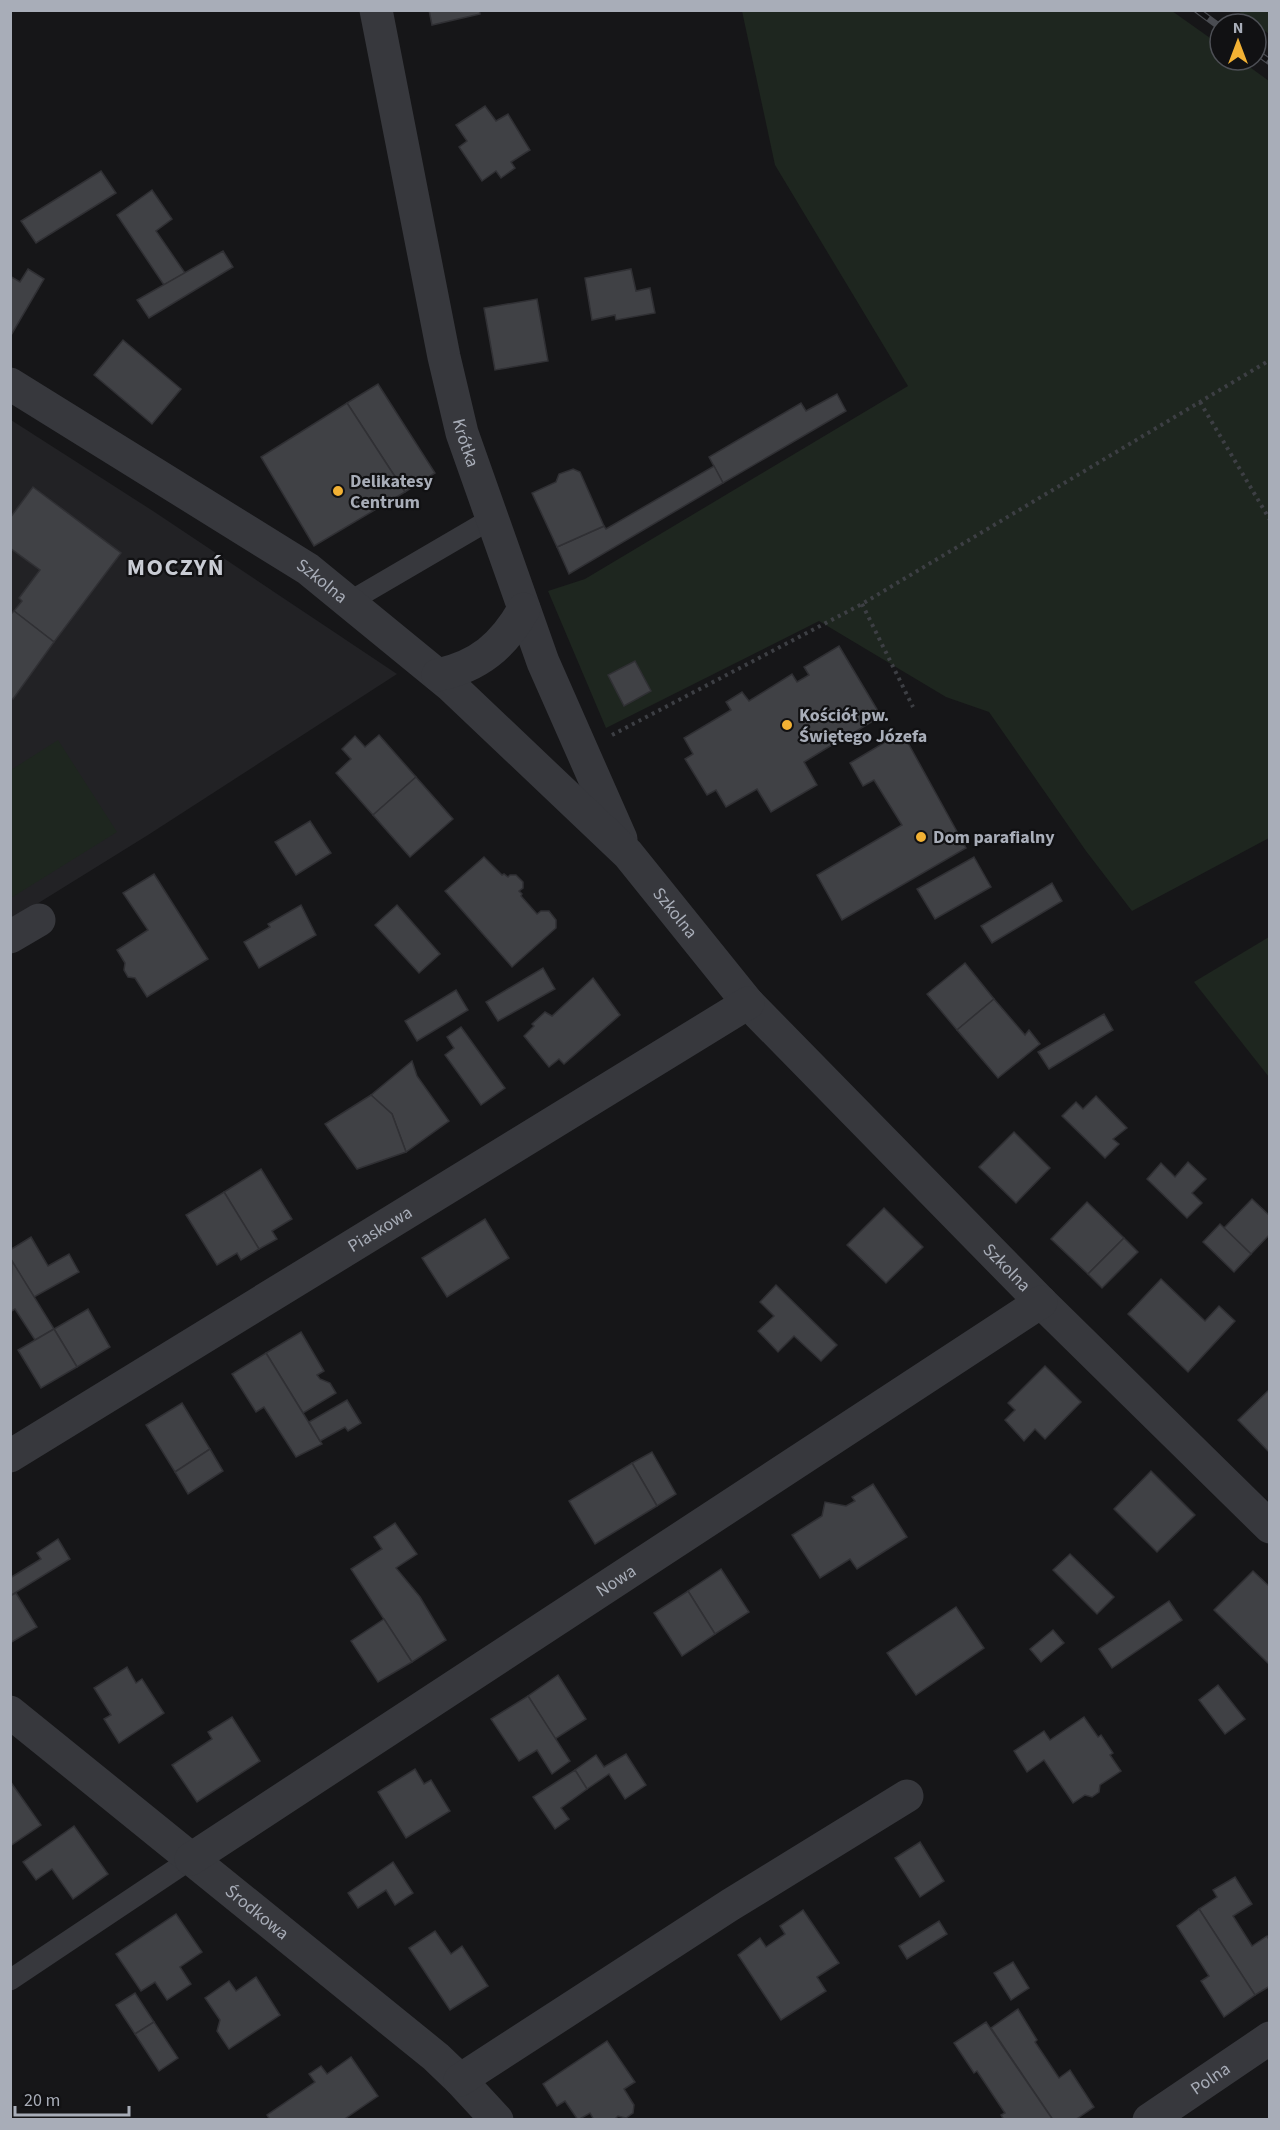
<svg xmlns="http://www.w3.org/2000/svg" width="1280" height="2130" font-family="'Source Sans 3',sans-serif">
  <style>
    .built { fill: #222225 }
    .green { fill: #1e261f }
    .building { fill: #404145; stroke: #303034; stroke-width: 1.5 }
    .lines { fill: none; stroke-linecap: round; stroke-linejoin: round }
    .path { stroke: #3d3f44; stroke-width: 4; stroke-dasharray: 3 4.5; stroke-linecap: butt }
    .lane { stroke: #37383d; stroke-width: 21 }
    .street { stroke: #37383d; stroke-width: 33 }
    .rail-casing { stroke: #4a4c52; stroke-width: 7 }
    .rail { stroke: #111113; stroke-width: 4.5; stroke-dasharray: 14; stroke-linecap: butt }
    .poi-dot { fill: #f2b134; stroke: #111113; stroke-width: 2 }
    .labels { text-anchor: middle; stroke-width: 4.5; stroke-linejoin: round; paint-order: stroke }
    .street-label { font-size: 18px; fill: #a8adb8; stroke: #111113 }
    .poi-label { font-size: 18px; font-weight: bold; fill: #a8adb8; stroke: #111113; text-anchor: start }
    .district-label { font-size: 24px; font-weight: bold; letter-spacing: 1.5px; fill: #c9ccd4; stroke: #111113 }
  </style>
  <rect width="100%" height="100%" fill="#161618"/>
  <path class="built" d="M 11,420 L 153,511 L 397,674 L 148,835 L 11,920 Z"/>
  <g class="green">
    <path d="M 742,11 L 1172,11 L 1220,45 L 1220,60 L 1240,60 L 1269,81 L 1269,838 L 1132,911 L 1086,851 L 989,712 L 946,697 L 819,621 L 606,728 L 548,591 L 585,579 L 908,386 L 775,165 Z"/>
    <path d="M 1238,11 L 1269,11 L 1269,34 Z"/>
    <path d="M 58,740 L 117,832 L 11,898 L 11,770 Z"/>
    <path d="M 1269,937 L 1269,1077 L 1194,982 Z"/>
  </g>
  <g class="building">
    <path d="M 429,10 L 479,10 L 480,14 L 432,25 Z"/>
    <path d="M 485,106 L 496,121 L 508,114 L 530,150 L 511,162 L 515,168 L 501,178 L 496,171 L 482,181 L 459,147 L 467,141 L 456,125 Z"/>
    <path d="M 101,171 L 116,193 L 36,243 L 21,221 Z"/>
    <path d="M 152,190 L 172,219 L 156,231 L 185,273 L 164,285 L 117,215 Z"/>
    <path d="M 223,251 L 233,267 L 149,318 L 137,300 Z"/>
    <path d="M 28,269 L 44,279 L 10,337 L 10,276 L 20,282 Z"/>
    <path d="M 631,269 L 636,291 L 650,288 L 655,313 L 616,320 L 615,315 L 592,320 L 585,278 Z"/>
    <path d="M 537,299 L 548,361 L 495,370 L 484,308 Z"/>
    <path d="M 123,340 L 181,389 L 152,424 L 94,375 Z"/>
    <path d="M 378,384 L 435,473 L 405,492 L 347,403 Z"/>
    <path d="M 837,394 L 846,411 L 723,483 L 709,457 L 801,403 L 806,411 Z"/>
    <path d="M 347,403 L 405,492 L 314,546 L 261,457 Z"/>
    <path d="M 714,466 L 723,483 L 569,574 L 557,547 L 604,526 L 606,529 Z"/>
    <path d="M 573,469 L 580,472 L 604,526 L 557,547 L 532,493 L 556,482 L 559,474 Z"/>
    <path d="M 33,487 L 121,553 L 54,642 L 14,611 L 22,601 L 19,598 L 40,570 L 10,548 L 10,518 Z"/>
    <path d="M 14,611 L 54,642 L 13,699 L 10,697 L 10,615 Z"/>
    <path d="M 839,646 L 881,716 L 842,740 L 837,733 L 828,738 L 832,745 L 804,762 L 817,785 L 771,812 L 757,789 L 726,807 L 716,790 L 707,795 L 685,759 L 693,754 L 684,738 L 731,710 L 726,702 L 742,692 L 749,701 L 792,674 L 797,682 L 809,675 L 804,667 Z"/>
    <path d="M 635,661 L 651,691 L 624,706 L 608,675 Z"/>
    <path d="M 902,732 L 966,848 L 842,920 L 817,875 L 902,825 L 874,780 L 863,786 L 850,763 Z"/>
    <path d="M 379,735 L 416,777 L 373,815 L 336,773 L 351,759 L 342,749 L 355,736 L 365,747 Z"/>
    <path d="M 416,777 L 453,819 L 410,857 L 373,815 Z"/>
    <path d="M 310,821 L 331,853 L 296,875 L 275,842 Z"/>
    <path d="M 484,857 L 502,875 L 504,874 L 508,877 L 510,875 L 516,875 L 523,882 L 523,888 L 519,891 L 522,894 L 521,896 L 537,914 L 541,911 L 549,911 L 556,920 L 556,928 L 512,967 L 445,891 Z"/>
    <path d="M 974,857 L 991,887 L 935,919 L 917,889 Z"/>
    <path d="M 154,874 L 208,959 L 147,997 L 135,978 L 128,977 L 124,970 L 125,963 L 117,950 L 148,930 L 123,893 Z"/>
    <path d="M 1052,883 L 1062,901 L 992,943 L 981,926 Z"/>
    <path d="M 301,905 L 316,935 L 259,968 L 244,942 L 270,927 L 268,924 Z"/>
    <path d="M 397,905 L 440,954 L 419,973 L 375,925 Z"/>
    <path d="M 965,963 L 994,999 L 957,1030 L 927,994 Z"/>
    <path d="M 543,968 L 555,989 L 498,1021 L 486,1002 Z"/>
    <path d="M 593,978 L 620,1015 L 564,1064 L 559,1059 L 549,1067 L 524,1036 L 534,1026 L 532,1024 L 545,1012 L 552,1016 Z"/>
    <path d="M 456,990 L 468,1010 L 417,1041 L 405,1021 Z"/>
    <path d="M 994,999 L 1025,1035 L 1029,1030 L 1040,1044 L 998,1078 L 957,1030 Z"/>
    <path d="M 1104,1014 L 1113,1030 L 1049,1069 L 1038,1052 Z"/>
    <path d="M 461,1027 L 505,1088 L 481,1105 L 445,1055 L 454,1048 L 447,1037 Z"/>
    <path d="M 412,1061 L 417,1076 L 449,1121 L 406,1152 L 392,1114 L 371,1095 Z"/>
    <path d="M 371,1095 L 392,1114 L 406,1152 L 357,1169 L 325,1124 Z"/>
    <path d="M 1096,1096 L 1127,1128 L 1113,1139 L 1119,1144 L 1105,1158 L 1062,1116 L 1076,1102 L 1083,1109 Z"/>
    <path d="M 1014,1132 L 1050,1168 L 1016,1203 L 979,1167 Z"/>
    <path d="M 1188,1162 L 1206,1179 L 1192,1193 L 1202,1203 L 1187,1218 L 1147,1179 L 1161,1163 L 1175,1177 Z"/>
    <path d="M 261,1169 L 292,1219 L 272,1231 L 277,1239 L 259,1249 L 224,1192 Z"/>
    <path d="M 224,1192 L 259,1249 L 241,1260 L 237,1253 L 217,1265 L 186,1215 Z"/>
    <path d="M 1252,1199 L 1270,1216 L 1270,1234 L 1251,1254 L 1224,1228 Z"/>
    <path d="M 1087,1202 L 1124,1238 L 1088,1274 L 1051,1239 Z"/>
    <path d="M 884,1208 L 923,1247 L 886,1283 L 847,1245 Z"/>
    <path d="M 485,1219 L 509,1258 L 447,1297 L 422,1258 Z"/>
    <path d="M 1220,1224 L 1251,1254 L 1234,1272 L 1203,1242 Z"/>
    <path d="M 31,1237 L 48,1266 L 69,1254 L 79,1272 L 34,1297 L 10,1258 L 10,1250 Z"/>
    <path d="M 1124,1238 L 1138,1252 L 1102,1288 L 1088,1274 Z"/>
    <path d="M 12,1261 L 54,1329 L 35,1340 L 15,1309 L 10,1312 Z"/>
    <path d="M 1161,1279 L 1205,1321 L 1219,1306 L 1235,1321 L 1188,1372 L 1128,1314 Z"/>
    <path d="M 776,1285 L 837,1345 L 821,1361 L 794,1336 L 778,1352 L 758,1331 L 774,1316 L 760,1302 Z"/>
    <path d="M 88,1309 L 110,1347 L 77,1367 L 54,1329 Z"/>
    <path d="M 54,1329 L 77,1367 L 41,1388 L 18,1350 Z"/>
    <path d="M 301,1332 L 324,1371 L 317,1375 L 320,1379 L 330,1383 L 336,1393 L 303,1413 L 266,1353 Z"/>
    <path d="M 266,1353 L 322,1444 L 296,1457 L 264,1407 L 256,1412 L 232,1374 Z"/>
    <path d="M 1045,1366 L 1081,1402 L 1045,1439 L 1035,1429 L 1024,1441 L 1005,1420 L 1015,1410 L 1008,1403 Z"/>
    <path d="M 1270,1389 L 1270,1453 L 1238,1420 Z"/>
    <path d="M 347,1400 L 361,1423 L 348,1431 L 345,1427 L 320,1441 L 309,1422 Z"/>
    <path d="M 182,1403 L 210,1449 L 175,1472 L 146,1425 Z"/>
    <path d="M 210,1449 L 223,1471 L 188,1494 L 175,1472 Z"/>
    <path d="M 652,1452 L 676,1494 L 657,1506 L 632,1463 Z"/>
    <path d="M 632,1463 L 657,1506 L 595,1544 L 569,1501 Z"/>
    <path d="M 1151,1471 L 1195,1515 L 1157,1552 L 1114,1509 Z"/>
    <path d="M 873,1484 L 907,1537 L 857,1569 L 850,1559 L 820,1578 L 792,1535 L 822,1516 L 825,1502 L 846,1506 L 855,1501 L 852,1497 Z"/>
    <path d="M 395,1523 L 417,1554 L 396,1568 L 420,1597 L 446,1640 L 412,1662 L 351,1569 L 382,1549 L 374,1537 Z"/>
    <path d="M 58,1539 L 70,1559 L 10,1596 L 10,1578 L 41,1559 L 37,1553 Z"/>
    <path d="M 1070,1554 L 1114,1597 L 1097,1614 L 1053,1570 Z"/>
    <path d="M 721,1569 L 749,1612 L 715,1634 L 688,1591 Z"/>
    <path d="M 1253,1571 L 1270,1587 L 1270,1665 L 1214,1610 Z"/>
    <path d="M 688,1591 L 715,1634 L 682,1656 L 654,1613 Z"/>
    <path d="M 16,1593 L 37,1627 L 10,1643 L 10,1596 Z"/>
    <path d="M 1169,1601 L 1182,1620 L 1112,1668 L 1099,1649 Z"/>
    <path d="M 956,1607 L 984,1648 L 916,1695 L 887,1653 Z"/>
    <path d="M 384,1619 L 412,1662 L 378,1682 L 351,1641 Z"/>
    <path d="M 1053,1630 L 1064,1643 L 1041,1662 L 1030,1649 Z"/>
    <path d="M 127,1667 L 136,1683 L 142,1679 L 164,1713 L 119,1743 L 104,1719 L 111,1715 L 94,1688 Z"/>
    <path d="M 558,1675 L 586,1719 L 555,1739 L 528,1696 Z"/>
    <path d="M 1218,1685 L 1245,1719 L 1225,1734 L 1199,1700 Z"/>
    <path d="M 528,1696 L 570,1761 L 552,1774 L 537,1750 L 519,1761 L 491,1719 Z"/>
    <path d="M 232,1717 L 260,1761 L 197,1802 L 172,1765 L 212,1739 L 208,1732 Z"/>
    <path d="M 1084,1717 L 1098,1737 L 1101,1735 L 1113,1753 L 1110,1755 L 1121,1771 L 1100,1785 L 1099,1792 L 1092,1797 L 1085,1795 L 1073,1803 L 1044,1760 L 1027,1772 L 1014,1751 L 1044,1731 L 1050,1740 Z"/>
    <path d="M 626,1754 L 646,1785 L 625,1799 L 609,1774 L 587,1789 L 575,1770 L 596,1755 L 604,1767 Z"/>
    <path d="M 415,1769 L 424,1784 L 431,1780 L 450,1811 L 406,1838 L 378,1792 Z"/>
    <path d="M 575,1770 L 587,1789 L 561,1808 L 569,1819 L 555,1829 L 533,1797 Z"/>
    <path d="M 10,1781 L 41,1825 L 10,1846 Z"/>
    <path d="M 74,1826 L 108,1874 L 73,1899 L 52,1869 L 36,1880 L 23,1862 Z"/>
    <path d="M 920,1842 L 944,1881 L 920,1897 L 895,1858 Z"/>
    <path d="M 393,1862 L 413,1893 L 395,1905 L 386,1890 L 358,1908 L 348,1893 Z"/>
    <path d="M 1235,1877 L 1252,1904 L 1233,1916 L 1252,1946 L 1267,1936 L 1270,1941 L 1270,1986 L 1255,1995 L 1199,1909 L 1217,1897 L 1213,1890 Z"/>
    <path d="M 1199,1909 L 1255,1995 L 1224,2017 L 1201,1981 L 1209,1976 L 1177,1926 Z"/>
    <path d="M 803,1910 L 839,1963 L 817,1977 L 826,1991 L 781,2020 L 738,1955 L 760,1938 L 766,1947 L 785,1934 L 780,1926 Z"/>
    <path d="M 176,1914 L 202,1952 L 180,1967 L 191,1984 L 167,2000 L 155,1982 L 141,1991 L 116,1954 Z"/>
    <path d="M 939,1921 L 947,1934 L 907,1959 L 899,1946 Z"/>
    <path d="M 435,1931 L 451,1954 L 462,1946 L 488,1986 L 450,2010 L 409,1948 Z"/>
    <path d="M 1013,1962 L 1029,1988 L 1011,2000 L 994,1973 Z"/>
    <path d="M 256,1977 L 280,2015 L 229,2049 L 217,2031 L 220,2020 L 205,1998 L 229,1981 L 236,1991 Z"/>
    <path d="M 135,1993 L 154,2022 L 135,2034 L 116,2005 Z"/>
    <path d="M 1018,2009 L 1037,2040 L 1035,2042 L 1059,2078 L 1070,2070 L 1094,2107 L 1075,2120 L 1053,2120 L 991,2028 Z"/>
    <path d="M 154,2022 L 178,2058 L 159,2071 L 135,2034 Z"/>
    <path d="M 986,2022 L 1053,2120 L 1004,2120 L 1001,2115 L 1005,2113 L 977,2071 L 974,2073 L 954,2043 Z"/>
    <path d="M 607,2041 L 635,2082 L 624,2089 L 634,2105 L 633,2113 L 626,2118 L 618,2116 L 614,2120 L 594,2120 L 590,2113 L 578,2120 L 565,2101 L 557,2106 L 543,2084 Z"/>
    <path d="M 351,2057 L 378,2096 L 343,2120 L 270,2120 L 267,2115 L 315,2082 L 309,2074 L 321,2066 L 327,2074 Z"/>
  </g>
  <g class="lines">
    <g class="path">
      <path d="M 1200,402 L 1270,520"/>
      <path d="M 862,604 L 913,707"/>
      <path d="M 612,735 L 862,604 L 1270,360"/>
    </g>
    <g class="lane">
      <path d="M 349,602 L 491,519"/>
      <path d="M 10,1980 L 191,1859"/>
    </g>
    <g class="street">
      <path id="s1" d="M 376,10 L 444,357 L 462,433 L 543,662 L 621,839"/>
      <path id="s2" d="M 10,384 L 308,569 L 451,686 L 628,854 L 748,1003 L 1041,1302 L 1270,1527"/>
      <path d="M 438,675 C 479,666 503,646 524,609"/>
      <path d="M 10,937 L 39,920"/>
      <path id="s3" d="M 10,1456 L 748,1003"/>
      <path id="s4" d="M 10,1712 L 436,2057 L 460,2080 L 497,2120"/>
      <path id="s5" d="M 191,1859 L 1041,1302"/>
      <path d="M 460,2080 L 730,1905 L 907,1796"/>
      <path id="s6" d="M 1149,2120 L 1270,2038"/>
    </g>
    <defs>
      <g id="rail">
        <path d="M 1197,10 L 1220,27"/>
        <path d="M 1256,52 L 1270,62"/>
      </g>
    </defs>
    <use href="#rail" class="rail-casing"/>
    <use href="#rail" class="rail"/>
  </g>
  <g class="poi-dot">
    <circle cx="338" cy="491" r="6"/>
    <circle cx="787" cy="725" r="6"/>
    <circle cx="921" cy="837" r="6"/>
  </g>
  <g class="labels">
    <g class="street-label">
      <text dy="6" stroke="none"><textPath href="#s1" startOffset="442">Krótka</textPath></text>
      <text dy="6" stroke="none"><textPath href="#s2" startOffset="369">Szkolna</textPath></text>
      <text dy="6" stroke="none"><textPath href="#s2" startOffset="855">Szkolna</textPath></text>
      <text dy="6" stroke="none"><textPath href="#s3" startOffset="434">Piaskowa</textPath></text>
      <text dy="6" stroke="none"><textPath href="#s2" startOffset="1341">Szkolna</textPath></text>
      <text dy="6" stroke="none"><textPath href="#s5" startOffset="508">Nowa</textPath></text>
      <text dy="6" stroke="none"><textPath href="#s4" startOffset="318">Środkowa</textPath></text>
      <text dy="6" stroke="none"><textPath href="#s6" startOffset="74">Polna</textPath></text>
    </g>
    <g class="poi-label">
      <text x="350" y="487">Delikatesy<tspan x="350" dy="21">Centrum</tspan></text>
      <text x="799" y="721">Kościół pw.<tspan x="799" dy="21">Świętego Józefa</tspan></text>
      <text x="933" y="843">Dom parafialny</text>
    </g>
    <g class="district-label">
      <text x="176" y="575">MOCZYŃ</text>
    </g>
  </g>
  <rect width="1280" height="2130" fill="none" stroke="#a8adb8" stroke-width="24"/>
  <g transform="translate(1238 42)"><circle r="28" fill="#111113" stroke="#4d4f55" stroke-width="1.5"/>
  <path d="M0-4.5L10 22L0 15L-10 22Z" fill="#f2b134"/>
  <text y="-9" font-size="16" font-weight="bold" text-anchor="middle" fill="#a8adb8">N</text>
  </g>
  <path d="M15 2106v9h114v-9" fill="none" stroke="#a8adb8" stroke-width="3"/>
  <text x="24" y="2106" font-size="18" fill="#a8adb8" stroke="#111113" stroke-width="4.5" paint-order="stroke">20 m</text>
</svg>
